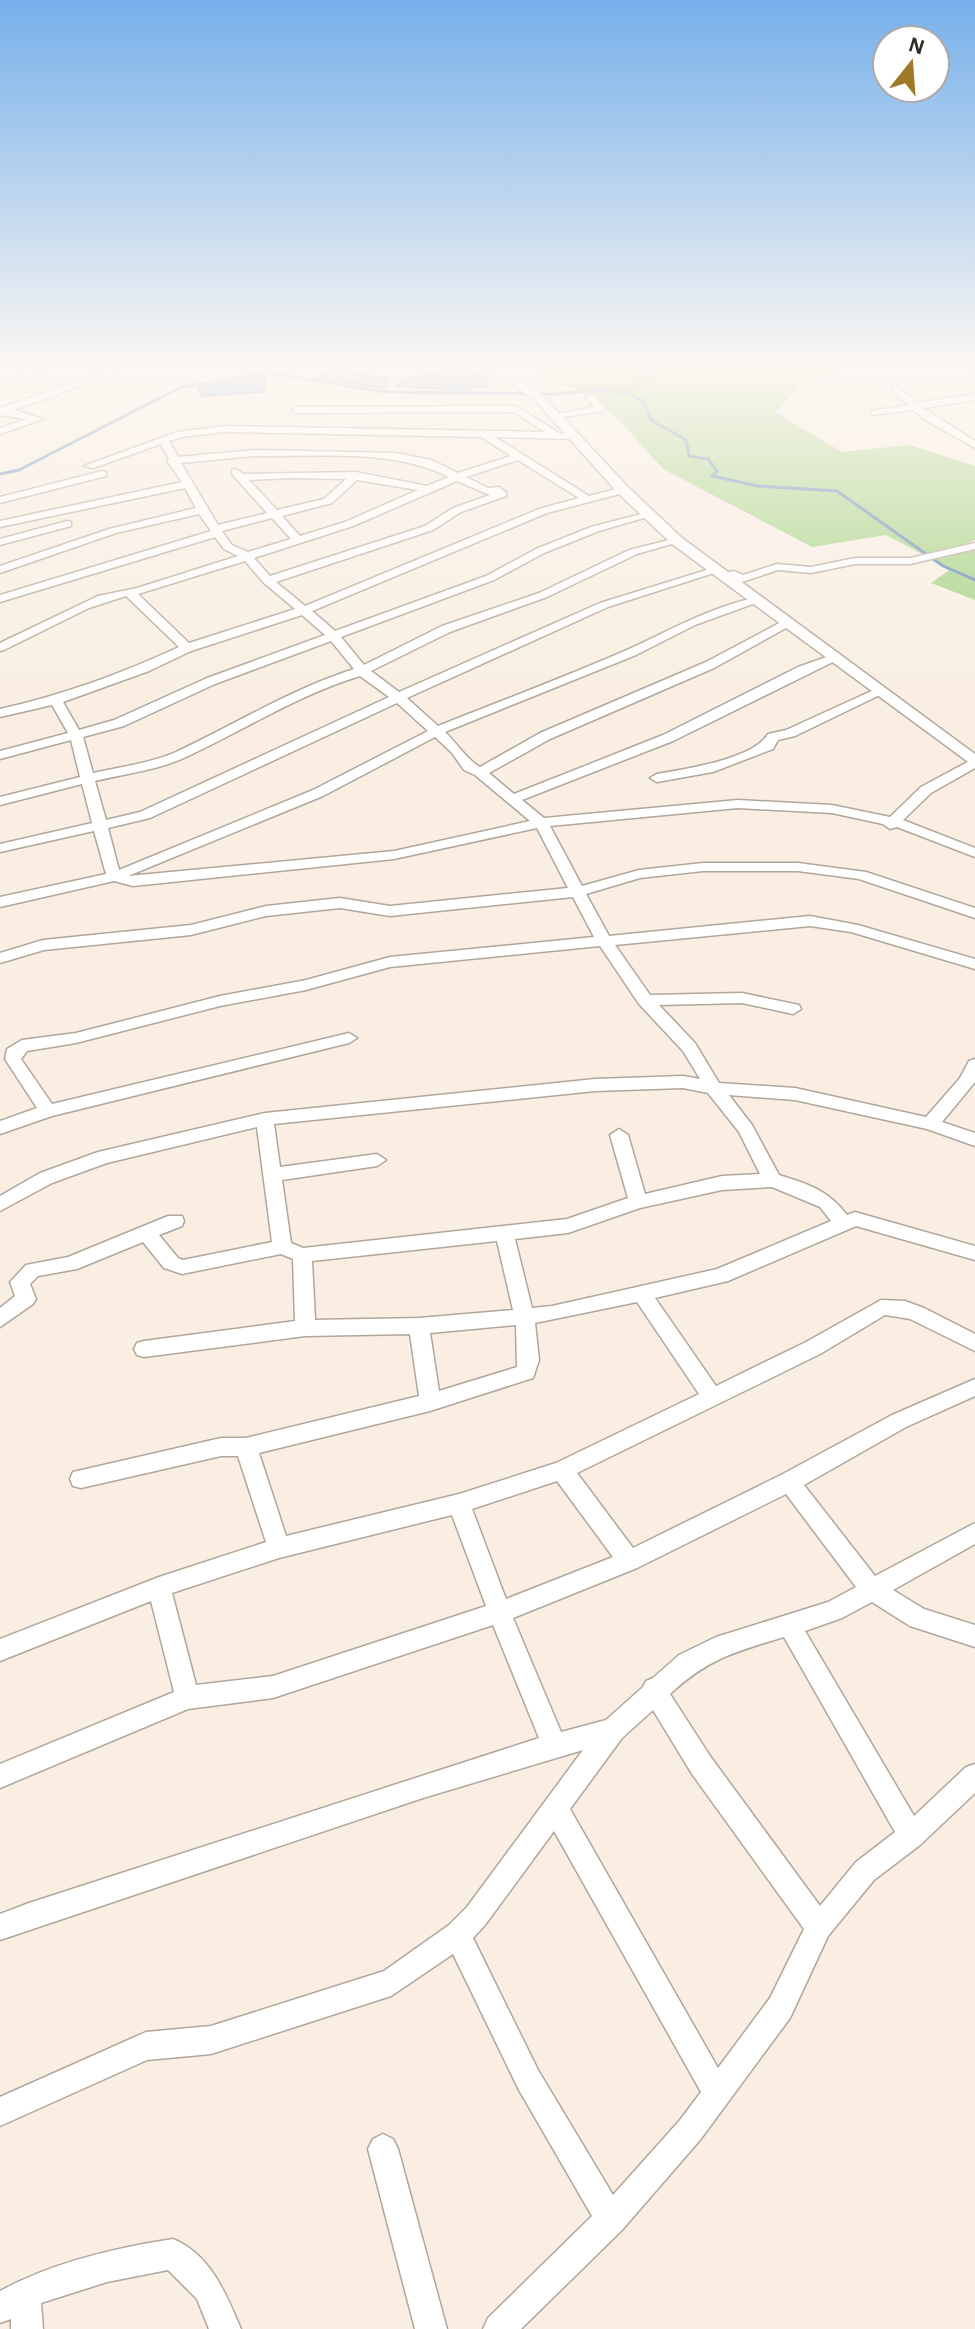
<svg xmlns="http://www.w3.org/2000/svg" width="975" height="2329" font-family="'Alegreya Sans',sans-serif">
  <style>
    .green { fill: #a2d17f }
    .water { fill: #6ca9f0; stroke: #5a83b3; stroke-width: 2 }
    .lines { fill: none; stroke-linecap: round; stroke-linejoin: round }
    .stream { stroke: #5a83b3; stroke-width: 3 }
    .minor-casing { stroke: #b1a69a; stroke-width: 3 }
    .major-casing { stroke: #b1a69a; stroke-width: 3 }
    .minor { fill: #fff; fill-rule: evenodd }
    .major { fill: #fff; fill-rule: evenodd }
  </style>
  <rect width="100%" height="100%" fill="#f9eee1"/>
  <path class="green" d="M 533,366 L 862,366 L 808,379 L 775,412 L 842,452 L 909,445 L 975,466 L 975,540 L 968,543 L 975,546 L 975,600 L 931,583 L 951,569 L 886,535 L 812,547 L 663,469 L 624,425 L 590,394 L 548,381 Z"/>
  <g class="water">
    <path d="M 467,369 L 487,378 L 486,386 L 464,390 L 397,386 L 404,378 Z"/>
    <path d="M 332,370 L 390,378 L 385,388 L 314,378 Z"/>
    <path d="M 266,377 L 264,392 L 201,396 L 198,387 Z"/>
  </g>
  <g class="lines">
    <g class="stream">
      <path d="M 648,366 L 653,372 L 628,393 L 643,401 L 651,420 L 686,440 L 689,456 L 708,459 L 717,471 L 712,476 L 758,486 L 837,491 L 943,566 L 975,580"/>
      <path d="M 0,474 L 19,470 L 181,387 L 268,373 L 386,392 L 553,394 L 602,390 L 628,393"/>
    </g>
    <defs>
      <g id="minor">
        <path d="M 50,366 L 63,366 L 0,387 L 0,381 Z"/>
        <path d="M 121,366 L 134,366 L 14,410 L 43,419 L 0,434 L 0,428 L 27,419 L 0,415 L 0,408 Z"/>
        <path d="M 973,370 L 975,371 L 975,377 L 968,373 Z"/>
        <path d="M 892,387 L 898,387 L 917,403 L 975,394 L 975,400 L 923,408 L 975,441 L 975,448 L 927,421 L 913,410 L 872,415 L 872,411 L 908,405 L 892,391 Z"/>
        <path d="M 591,394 L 604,407 L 604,411 L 557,418 L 552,415 L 594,407 L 586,397 Z"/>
        <path d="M 516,406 L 559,433 L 579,436 L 574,439 L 495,437 L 589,496 L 623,487 L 628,490 L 627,492 L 547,513 L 312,611 L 335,631 L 486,576 L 536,549 L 591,527 L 649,512 L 654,515 L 599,531 L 544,553 L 494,580 L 341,637 L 364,665 L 442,626 L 539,593 L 629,550 L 677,538 L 682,541 L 637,554 L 547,597 L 450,632 L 371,671 L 399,692 L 600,603 L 713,568 L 723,570 L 608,607 L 407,698 L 438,726 C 501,701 565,677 627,650 C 671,630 710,607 758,597 L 764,600 L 695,625 L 636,655 L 445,732 C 456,742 467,760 480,767 L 540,733 L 706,662 L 785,620 L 795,623 L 714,668 L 550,739 L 489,773 L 514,794 L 663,735 L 798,667 L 835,654 L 841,658 L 673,741 L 522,800 L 544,818 L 738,800 L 832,805 L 890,817 L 921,787 L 975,758 L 975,768 L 931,793 L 903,820 L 975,848 L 975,857 L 897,827 L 890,829 L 883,824 L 832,813 L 738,808 L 550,826 L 582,886 L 639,870 L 703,863 L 798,863 L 866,872 L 975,908 L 975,918 L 859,879 L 798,871 L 703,871 L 640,878 L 586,894 L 609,936 L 810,916 L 858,925 L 975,959 L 975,969 L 851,932 L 810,926 L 615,945 L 650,995 L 742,993 L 799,1005 L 801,1009 L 793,1014 L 742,1003 L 659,1005 L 695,1043 L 719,1083 L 795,1088 L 926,1117 L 960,1078 L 969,1061 L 975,1059 L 975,1082 L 942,1122 L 975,1133 L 975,1146 L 927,1129 L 795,1100 L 729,1095 L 752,1125 L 779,1175 C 808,1184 828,1190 847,1215 L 855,1212 L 975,1246 L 975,1260 L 856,1226 L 728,1281 L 655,1298 L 716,1386 L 806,1342 L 881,1300 L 905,1301 L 924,1308 L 975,1334 L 975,1351 L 910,1319 L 885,1315 L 820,1354 L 577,1473 L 633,1548 L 781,1475 L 892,1415 L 975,1379 L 975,1396 L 906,1427 L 804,1485 L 875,1576 L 975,1523 L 975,1544 L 893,1590 L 924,1609 L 975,1625 L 975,1647 L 910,1626 L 872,1602 L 842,1618 L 805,1631 L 914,1816 L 966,1767 L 975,1764 L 975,1793 L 920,1845 L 874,1880 L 828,1936 L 790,2018 L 700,2140 L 622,2230 L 521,2329 L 483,2329 L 488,2318 L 592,2216 L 519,2090 L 453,1954 L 391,1996 L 211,2054 L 147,2060 L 0,2126 L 0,2097 L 146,2032 L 211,2026 L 384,1971 L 449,1925 L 467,1907 L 583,1750 L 423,1798 L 0,1940 L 0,1914 L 29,1903 L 539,1738 L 493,1625 L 273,1698 L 188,1709 L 0,1788 L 0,1764 L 174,1692 L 151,1601 L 0,1661 L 0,1639 L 159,1577 L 266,1542 L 238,1456 L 221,1456 L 81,1488 L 73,1486 L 70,1479 L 73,1472 L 221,1438 L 246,1438 L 419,1396 L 410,1334 L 305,1336 L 144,1357 L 137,1355 L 134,1349 L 137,1343 L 144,1341 L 295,1321 L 293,1259 L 281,1254 L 182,1274 L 164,1268 L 143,1242 L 77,1269 L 38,1276 L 30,1284 L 36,1299 L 33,1304 L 0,1327 L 0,1308 L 15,1296 L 10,1282 L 26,1265 L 68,1257 L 168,1216 L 182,1216 L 184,1221 L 182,1226 L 159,1235 L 178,1258 L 183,1260 L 272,1242 L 257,1127 L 107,1163 L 52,1183 L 0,1211 L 0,1196 L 40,1173 L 98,1152 L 265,1113 L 595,1079 L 683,1076 L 700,1079 L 683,1051 L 639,1004 L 600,946 L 390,967 L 306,990 L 220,1006 L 76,1043 L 27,1051 L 21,1059 L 52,1104 L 349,1033 L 357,1038 L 349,1043 L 52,1116 L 0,1134 L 0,1121 L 37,1108 L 5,1059 L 7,1049 L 22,1040 L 76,1033 L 220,996 L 306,980 L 390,957 L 594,937 L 573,897 L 390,916 L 340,908 L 266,916 L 191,935 L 44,950 L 0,963 L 0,953 L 43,940 L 191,925 L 266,906 L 340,898 L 390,906 L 568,888 L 537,828 L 394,859 L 133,886 L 114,881 L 0,907 L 0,897 L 106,874 L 94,831 L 0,852 L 0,844 L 92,823 L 82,784 L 0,805 L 0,797 L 80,777 L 71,740 L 0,759 L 0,751 L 68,733 L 52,705 L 0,717 L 0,709 C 62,695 121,674 179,647 L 126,596 L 89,608 L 4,650 L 0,651 L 0,643 L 98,596 L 137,588 L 238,556 L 224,549 L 215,537 L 0,602 L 0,595 L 211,531 L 199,514 L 116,533 L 0,573 L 0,566 L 109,529 L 196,508 L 185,488 L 0,527 L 0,521 L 182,482 L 167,461 L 169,459 L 161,444 L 93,468 L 84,466 L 177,432 L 224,426 L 545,432 L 514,412 L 297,413 L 292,410 L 297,407 ZM 224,432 L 481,437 L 511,456 L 458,473 L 431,460 L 396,453 L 255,450 L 178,457 L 169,441 L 182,437 ZM 255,456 C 319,457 391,448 449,477 L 427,486 L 356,472 L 243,474 L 236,469 L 232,470 L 232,474 L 267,513 L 218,525 L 181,463 ZM 518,460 L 579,498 L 539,509 L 305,606 L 276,582 L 433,530 L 461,512 L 506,496 L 506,492 L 499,487 L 488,488 L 466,477 ZM 291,478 L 346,479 L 324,499 L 277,510 L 249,480 ZM 357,480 L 418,490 L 345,522 L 300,536 L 282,516 L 332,503 ZM 457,481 L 490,495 L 453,508 L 425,526 L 270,576 L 254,558 L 353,526 ZM 272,518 L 291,539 L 248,552 L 232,545 L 222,531 ZM 245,561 L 264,583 L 295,609 L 189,643 L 138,594 ZM 302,615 L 325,635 L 207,678 L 114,720 L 79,730 L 63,702 L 149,671 L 191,651 ZM 331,641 L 354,669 C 291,689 236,724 176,752 C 151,763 120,767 93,773 L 83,737 L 124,726 L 215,684 ZM 360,676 L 389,697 L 140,812 L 106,820 L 95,781 C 124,774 159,770 186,757 C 244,730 298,695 360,676 ZM 397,703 L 428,731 L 313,790 L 119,870 L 108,828 L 150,818 ZM 435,737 L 452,753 L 464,770 L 475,775 L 530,821 L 394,851 L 128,876 L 323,796 ZM 683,1088 L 708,1093 L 739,1132 L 760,1174 L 722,1176 L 645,1194 L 628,1135 L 619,1129 L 610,1135 L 628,1198 L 567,1219 L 303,1248 L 291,1243 L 282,1180 L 377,1166 L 386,1160 L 377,1154 L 280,1167 L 274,1124 L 595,1091 ZM 772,1187 L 820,1207 L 831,1221 L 717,1269 L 552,1306 L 532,1308 L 515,1239 L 568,1233 L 640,1208 L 722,1190 ZM 497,1241 L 513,1310 L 419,1318 L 315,1320 L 312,1261 ZM 637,1302 L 699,1394 L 556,1463 L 459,1494 L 286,1536 L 259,1453 L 430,1411 L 533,1378 L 539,1360 L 535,1323 ZM 516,1325 L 517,1367 L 439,1391 L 430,1333 ZM 557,1481 L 613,1557 L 506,1599 L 472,1509 ZM 786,1494 L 856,1587 L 828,1602 L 716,1637 L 679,1655 L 653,1678 L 646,1681 L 643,1687 L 606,1720 L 561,1732 L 513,1618 L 637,1568 ZM 452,1515 L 486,1606 L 273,1676 L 196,1685 L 172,1593 L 279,1558 ZM 784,1637 L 895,1832 L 856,1862 L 820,1906 L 710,1756 L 670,1694 C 709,1658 735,1652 784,1637 ZM 653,1710 L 692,1774 L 804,1929 L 770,1998 L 718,2068 L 570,1809 L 622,1738 ZM 554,1831 L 701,2092 L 680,2120 L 613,2195 L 538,2070 L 473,1938 L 485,1925 Z"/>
        <path d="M 102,471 L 106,472 L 106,476 L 0,503 L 0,497 Z"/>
        <path d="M 67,521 L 71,522 L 71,526 L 0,545 L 0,539 Z"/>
        <path d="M 975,543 L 975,549 L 910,564 L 855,564 L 811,573 L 778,570 L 742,582 L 719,575 L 734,571 L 743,575 L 777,564 L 811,567 L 855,558 L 910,558 Z"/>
        <path d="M 876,689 L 886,692 L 795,736 L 778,740 L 773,749 L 713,772 L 657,782 L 650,778 L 657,774 C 686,769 753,759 768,734 L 786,730 Z"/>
        <path d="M 383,2134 L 393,2139 L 398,2149 L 447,2329 L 415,2329 L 368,2149 L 373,2139 Z"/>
        <path d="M 173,2239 C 211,2255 226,2294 241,2329 L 209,2329 L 197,2299 L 168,2270 L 107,2282 L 41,2303 L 43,2329 L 11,2329 L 11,2319 L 0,2323 L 0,2291 C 52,2263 113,2248 173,2239 Z"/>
      </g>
      <path id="major" d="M 484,366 L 496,366 L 542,395 L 628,487 L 682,538 L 975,754 L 975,767 L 672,544 L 618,493 L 534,399 Z"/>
    </defs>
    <use href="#minor" class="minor-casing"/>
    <use href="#major" class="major-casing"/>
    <use href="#minor" class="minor"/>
    <use href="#major" class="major"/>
  </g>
  <linearGradient id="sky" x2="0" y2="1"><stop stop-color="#76b0eb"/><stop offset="0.53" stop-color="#fcf7f2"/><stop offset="1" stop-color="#fcf7f2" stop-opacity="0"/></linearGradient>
  <rect width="975" height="692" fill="url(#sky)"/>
  <g transform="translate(911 64) rotate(17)"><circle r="38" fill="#ffffff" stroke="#acaaa8" stroke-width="2"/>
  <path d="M0-6L14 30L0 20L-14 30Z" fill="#a07926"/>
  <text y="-12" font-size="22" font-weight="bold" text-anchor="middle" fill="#2f2b26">N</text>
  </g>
</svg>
